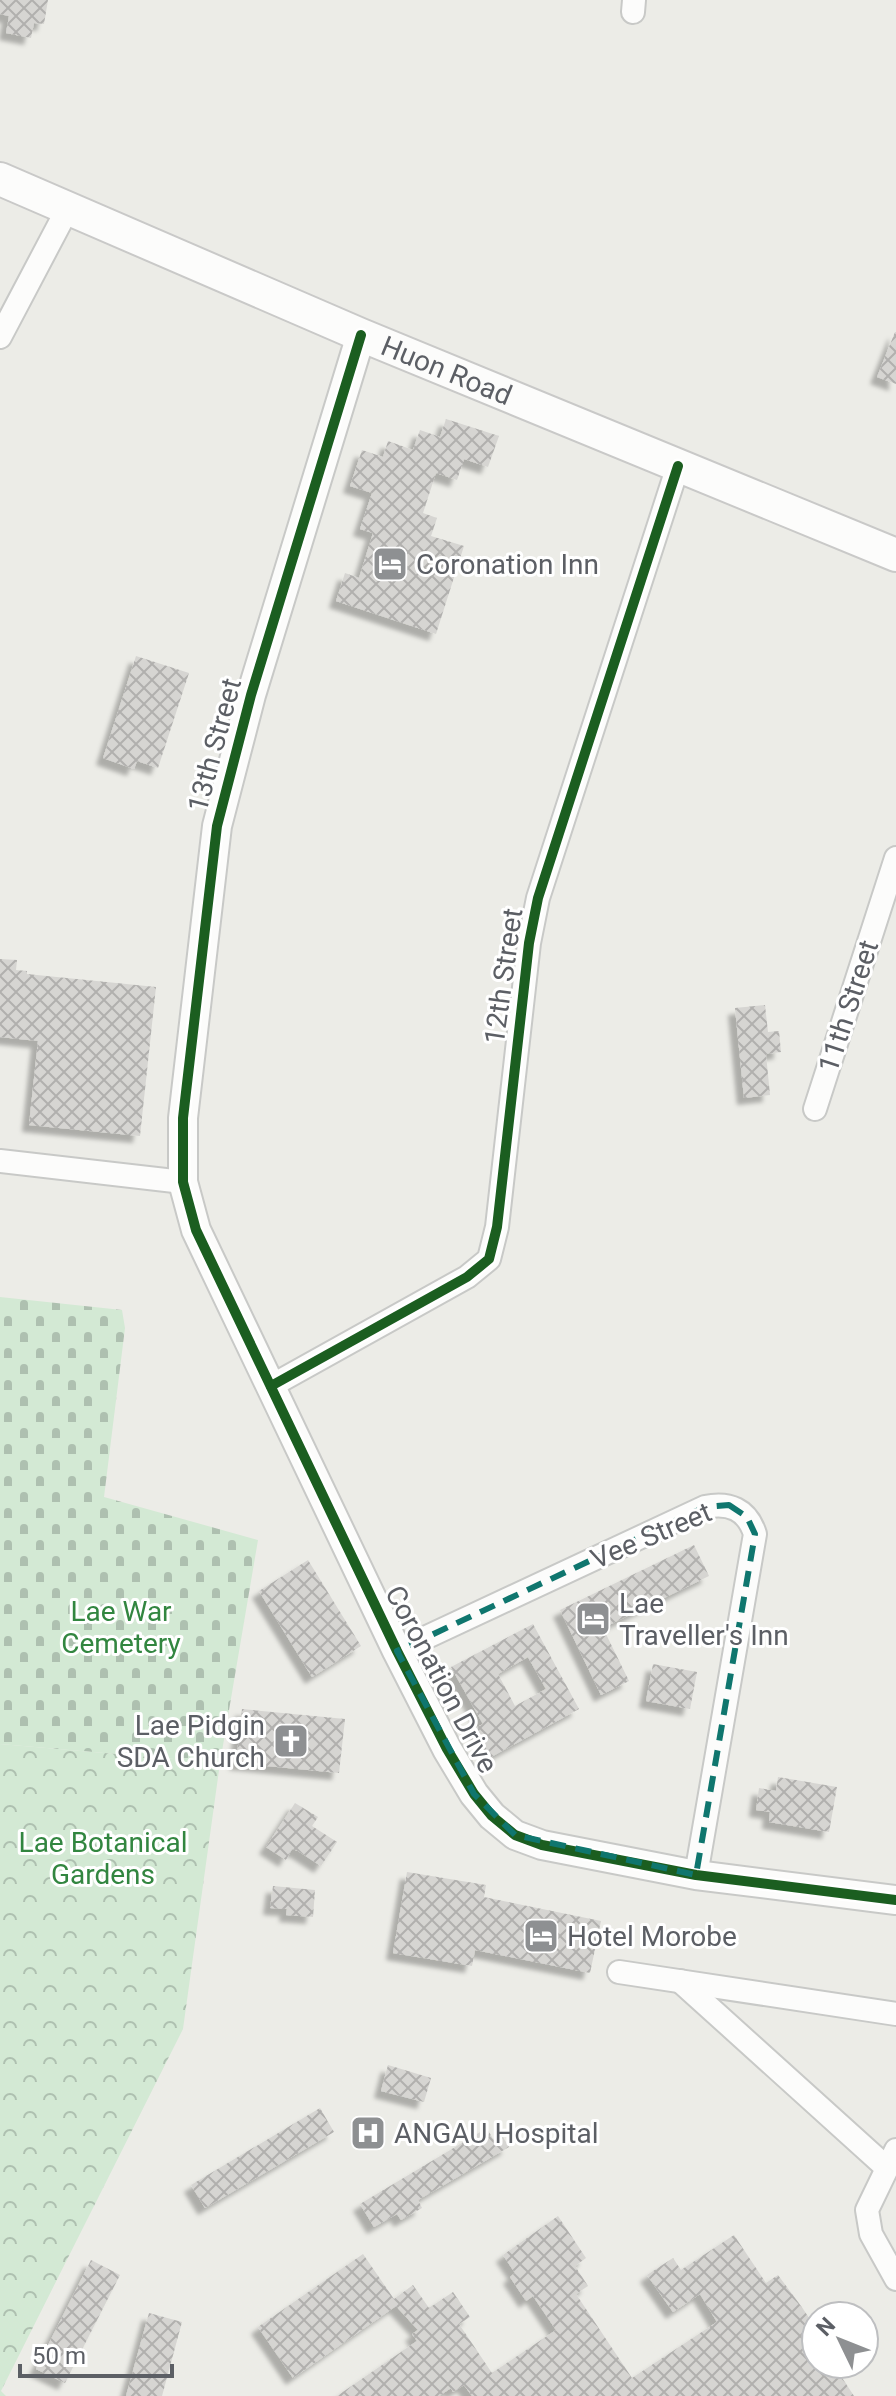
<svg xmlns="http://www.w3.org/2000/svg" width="896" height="2396" font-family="Roboto,sans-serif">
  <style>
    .cemetery { fill: url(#cemetery-stones) }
    .park { fill: url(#park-crowns) }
    .building { fill: url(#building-cross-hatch); fill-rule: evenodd; filter: url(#shadow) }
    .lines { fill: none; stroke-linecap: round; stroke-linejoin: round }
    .minor-casing { stroke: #c8c9c7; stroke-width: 26 }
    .tertiary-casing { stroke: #c8c9c7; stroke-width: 32 }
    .secondary-casing { stroke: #c9c9c8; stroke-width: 36 }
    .minor { stroke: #fcfcfb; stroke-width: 22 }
    .tertiary { stroke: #fcfcfb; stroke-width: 28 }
    .secondary { stroke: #fcfcfb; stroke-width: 32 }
    .cycleway-casing { stroke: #fff; stroke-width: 15 }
    .cycleway { stroke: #1b5e20; stroke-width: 10 }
    .marked { fill: none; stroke: #0f766e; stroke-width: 6; stroke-dasharray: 16 10; stroke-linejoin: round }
    .labels { text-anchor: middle; stroke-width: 6; stroke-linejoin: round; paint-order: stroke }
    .street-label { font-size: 28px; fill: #5c5f65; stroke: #fff }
    .poi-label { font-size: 28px; fill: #5c5f65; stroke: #fff; text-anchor: start }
    .park-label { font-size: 28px; fill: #328640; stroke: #fff }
  </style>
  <defs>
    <pattern id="cemetery-stones" width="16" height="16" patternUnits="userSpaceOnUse" patternTransform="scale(2)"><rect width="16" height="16" fill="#d3e9d4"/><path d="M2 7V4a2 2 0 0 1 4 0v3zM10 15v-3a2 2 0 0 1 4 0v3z" fill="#aec0b0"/></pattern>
    <pattern id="park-crowns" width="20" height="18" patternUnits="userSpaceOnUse" patternTransform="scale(2)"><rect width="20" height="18" fill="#d3e9d4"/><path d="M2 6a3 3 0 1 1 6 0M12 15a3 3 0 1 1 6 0" fill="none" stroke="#aec0b0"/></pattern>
    <pattern id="building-cross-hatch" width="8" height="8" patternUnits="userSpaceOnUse" patternTransform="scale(2)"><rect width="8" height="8" fill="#d6d5d2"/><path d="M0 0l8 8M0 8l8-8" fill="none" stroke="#b1b0ae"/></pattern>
    <filter id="shadow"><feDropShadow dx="-7" dy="7" stdDeviation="2" flood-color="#0004"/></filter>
  </defs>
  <rect width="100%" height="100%" fill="#ecece7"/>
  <path class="cemetery" d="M 0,1297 L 122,1310 L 125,1328 L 104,1497 L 258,1540 L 220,1763 L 0,1744 Z"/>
  <path class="park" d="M 0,1744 L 220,1763 L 183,2029 L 1,2391 L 6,2396 L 0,2396 Z"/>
  <g class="building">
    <path d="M 0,0 L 48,0 L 44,24 L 34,23 L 31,38 L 6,33 L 9,16 L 0,14 Z"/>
    <path d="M 895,332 L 896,332 L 896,384 L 877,377 Z"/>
    <path d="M 446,419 L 499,436 L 488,467 L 464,459 L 457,480 L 436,473 L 423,513 L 437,518 L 431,536 L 464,546 L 436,634 L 336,601 L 345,573 L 359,578 L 373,533 L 360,529 L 372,493 L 350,486 L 362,450 L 383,457 L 388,441 L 413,450 L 420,430 L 440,437 Z"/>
    <path d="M 136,656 L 189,673 L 158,768 L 137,761 L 134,769 L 103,758 Z"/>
    <path d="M 0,959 L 17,960 L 16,970 L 27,971 L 27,974 L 156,987 L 140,1136 L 29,1125 L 38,1041 L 0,1037 Z"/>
    <path d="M 765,1005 L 768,1032 L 779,1031 L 781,1052 L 766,1054 L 770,1095 L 744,1098 L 735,1008 Z"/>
    <path d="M 694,1545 L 709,1576 L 603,1628 L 629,1681 L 601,1695 L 560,1610 Z"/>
    <path d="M 308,1560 L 361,1646 L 312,1677 L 259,1591 Z"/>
    <path d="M 533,1624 L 579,1709 L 491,1757 L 475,1728 L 483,1724 L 451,1667 ZM 528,1657 L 546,1689 L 515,1706 L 498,1674 Z"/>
    <path d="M 653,1664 L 697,1672 L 690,1709 L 646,1701 Z"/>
    <path d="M 242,1709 L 345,1719 L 339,1773 L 236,1763 Z"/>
    <path d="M 778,1777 L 837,1787 L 829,1832 L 769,1822 L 770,1812 L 756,1810 L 759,1788 L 776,1791 Z"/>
    <path d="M 295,1803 L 318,1817 L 312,1826 L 337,1842 L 321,1866 L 298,1851 L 292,1849 L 286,1860 L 266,1847 Z"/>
    <path d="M 407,1872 L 486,1885 L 484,1897 L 601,1921 L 590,1973 L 475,1950 L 472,1966 L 393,1953 Z"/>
    <path d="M 273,1886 L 315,1890 L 313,1917 L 286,1915 L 287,1909 L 270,1908 Z"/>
    <path d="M 388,2065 L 431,2078 L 424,2102 L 381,2091 Z"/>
    <path d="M 320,2108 L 334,2132 L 205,2208 L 191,2185 Z"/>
    <path d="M 487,2128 L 493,2139 L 501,2134 L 509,2147 L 418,2200 L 422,2208 L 401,2220 L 397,2214 L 374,2227 L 360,2204 Z"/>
    <path d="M 558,2216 L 586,2258 L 575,2266 L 588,2286 L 576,2294 L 632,2378 L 717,2322 L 700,2294 L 673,2312 L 647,2275 L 673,2258 L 681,2270 L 734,2235 L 766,2283 L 778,2275 L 801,2306 L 816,2328 L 816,2364 L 833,2364 L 854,2396 L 472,2396 L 464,2385 L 453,2392 L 451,2388 L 439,2396 L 337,2396 L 417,2341 L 412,2334 L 418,2330 L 396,2306 L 293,2378 L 258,2327 L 363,2254 L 394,2299 L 413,2285 L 429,2308 L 453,2292 L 470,2317 L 459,2324 L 492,2373 L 556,2330 L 533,2296 L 526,2301 L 510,2277 L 515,2273 L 503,2255 Z"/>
    <path d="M 91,2260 L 120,2275 L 65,2383 L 36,2369 Z"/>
    <path d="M 149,2313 L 182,2322 L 162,2396 L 126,2396 Z"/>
  </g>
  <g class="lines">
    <defs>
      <g id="minor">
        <path d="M 633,12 L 634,0"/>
        <path d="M 0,337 L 68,208"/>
        <path d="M 815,1109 L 896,858"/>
        <path d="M 0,1161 L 183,1182"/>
        <path d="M 271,1386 L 467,1277 L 489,1259 L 497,1227 L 529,943 L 538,898 L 678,466"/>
        <path d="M 397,1651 L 705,1507 C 729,1502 747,1509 755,1534 L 696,1875"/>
        <path d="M 619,1972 L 896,2014"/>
        <path d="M 680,1981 L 887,2168"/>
        <path d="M 896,2150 L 867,2210 L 871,2234 L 896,2279"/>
      </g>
      <path id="tertiary" d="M 361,335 L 251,695 L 217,826 L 183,1118 L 183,1182 L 196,1230 L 397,1651 L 447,1749 L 474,1794 L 492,1816 L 515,1835 L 542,1845 L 696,1875 L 896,1900"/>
      <g id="secondary">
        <path id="s1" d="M 0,179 L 361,335 L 896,555"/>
      </g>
    </defs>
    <use href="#minor" class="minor-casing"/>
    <use href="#tertiary" class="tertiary-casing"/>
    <use href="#secondary" class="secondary-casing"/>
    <use href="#minor" class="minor"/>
    <use href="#tertiary" class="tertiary"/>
    <use href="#secondary" class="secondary"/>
    <defs>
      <g id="cycleway">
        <path d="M 361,335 L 251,695 L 217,826 L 183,1118 L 183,1182 L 196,1230 L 397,1651 L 447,1749 L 474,1794 L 492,1816 L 515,1835 L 542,1845 L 696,1875 L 896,1900"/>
        <path d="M 271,1386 L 467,1277 L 489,1259 L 497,1227 L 529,943 L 538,898 L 678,466"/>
      </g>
    </defs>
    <use href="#cycleway" class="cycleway-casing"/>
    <use href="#cycleway" class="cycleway"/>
  </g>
  <path class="marked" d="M 729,1505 L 747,1517 L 755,1534 L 696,1875 L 515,1835 L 474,1794 L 397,1651 L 705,1507 Z"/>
  <defs>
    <symbol id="hotel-square" viewBox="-11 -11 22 22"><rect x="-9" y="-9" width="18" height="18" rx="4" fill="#8e9092" stroke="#fff"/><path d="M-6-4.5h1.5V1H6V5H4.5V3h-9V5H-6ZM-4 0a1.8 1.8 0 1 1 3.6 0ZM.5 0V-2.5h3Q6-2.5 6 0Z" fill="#fff"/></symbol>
    <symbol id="church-square" viewBox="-11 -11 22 22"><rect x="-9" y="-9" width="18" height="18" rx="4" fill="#8e9092" stroke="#fff"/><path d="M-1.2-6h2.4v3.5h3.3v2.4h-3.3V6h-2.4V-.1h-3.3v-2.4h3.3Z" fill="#fff"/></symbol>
    <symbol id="hospital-square" viewBox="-11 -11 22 22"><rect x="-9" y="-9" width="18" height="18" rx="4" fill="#8e9092" stroke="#fff"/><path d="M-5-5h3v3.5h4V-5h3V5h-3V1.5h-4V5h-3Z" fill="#fff"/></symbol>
  </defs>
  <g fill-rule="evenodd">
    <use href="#hotel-square" x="370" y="544" width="40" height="40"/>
    <use href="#hotel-square" x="573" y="1599" width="40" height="40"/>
    <use href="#church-square" x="271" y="1721" width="40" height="40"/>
    <use href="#hotel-square" x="521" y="1916" width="40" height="40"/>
    <use href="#hospital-square" x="348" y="2113" width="40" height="40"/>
  </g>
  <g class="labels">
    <g class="street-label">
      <text dy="10" stroke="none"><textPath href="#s1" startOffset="486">Huon Road</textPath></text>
      <text transform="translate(214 745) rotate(-75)" y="10">13th Street</text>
      <text transform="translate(503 976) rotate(-82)" y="10">12th Street</text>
      <text transform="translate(848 1006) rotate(-72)" y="10">11th Street</text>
      <text transform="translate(651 1535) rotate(-23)" y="10">Vee Street</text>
      <text transform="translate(442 1679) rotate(62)" y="10">Coronation Drive</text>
    </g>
    <g class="poi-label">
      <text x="416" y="574">Coronation Inn</text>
      <text x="619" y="1613">Lae<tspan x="619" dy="32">Traveller's Inn</tspan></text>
      <text x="265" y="1735" text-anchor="end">Lae Pidgin<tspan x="265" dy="32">SDA Church</tspan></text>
      <text x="567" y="1946">Hotel Morobe</text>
      <text x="394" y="2143">ANGAU Hospital</text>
    </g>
    <g class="park-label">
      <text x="121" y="1621">Lae War<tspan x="121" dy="32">Cemetery</tspan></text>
      <text x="103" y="1852">Lae Botanical<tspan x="103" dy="32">Gardens</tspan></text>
    </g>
  </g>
  <g transform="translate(840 2340) rotate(313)"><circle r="38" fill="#ffffff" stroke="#bebfc1" stroke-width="2"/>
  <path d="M0-6L14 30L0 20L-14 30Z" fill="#8e9092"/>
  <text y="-12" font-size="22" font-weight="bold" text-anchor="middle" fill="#5c5f65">N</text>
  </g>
  <path d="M20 2364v12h152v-12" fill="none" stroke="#5c5f65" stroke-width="4"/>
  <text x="32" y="2364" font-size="24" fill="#5c5f65" stroke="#ffffff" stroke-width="6" paint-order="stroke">50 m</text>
</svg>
